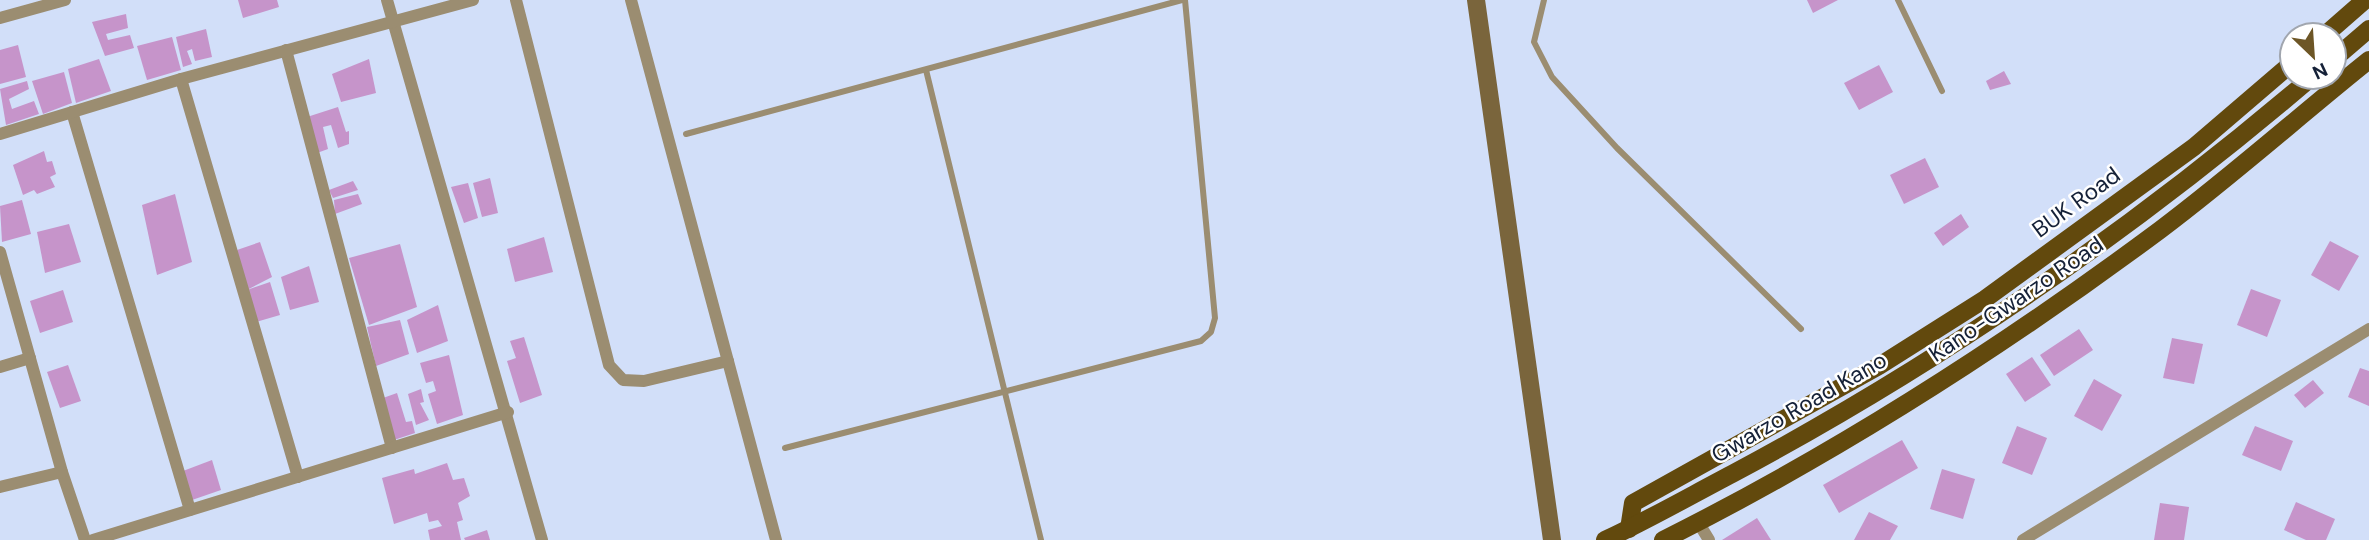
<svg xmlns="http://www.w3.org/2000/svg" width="2369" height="540" font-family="'DM Sans',sans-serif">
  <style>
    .building { fill: #c694ca }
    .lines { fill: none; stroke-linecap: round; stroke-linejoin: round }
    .lane { stroke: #9b8d71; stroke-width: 6 }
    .street { stroke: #9b8d71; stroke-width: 12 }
    .secondary { stroke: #7a653c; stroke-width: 18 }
    .primary { stroke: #62490d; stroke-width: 18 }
    .labels { text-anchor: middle; stroke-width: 5; stroke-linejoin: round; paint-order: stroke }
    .street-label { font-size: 23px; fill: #152138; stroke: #fff }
  </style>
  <rect width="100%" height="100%" fill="#d2dff9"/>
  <g class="building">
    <path d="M 238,0 L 277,0 L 279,7 L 243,18 Z"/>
    <path d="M 1807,0 L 1838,0 L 1813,13 Z"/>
    <path d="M 126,14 L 128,28 L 106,34 L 108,40 L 130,35 L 134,48 L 105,56 L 92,22 Z"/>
    <path d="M 206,29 L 212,57 L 195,61 L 192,49 L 187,51 L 192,64 L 183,67 L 176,37 Z"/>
    <path d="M 172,37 L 181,70 L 147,80 L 137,46 Z"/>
    <path d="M 18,45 L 26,77 L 0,84 L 0,50 Z"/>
    <path d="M 99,59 L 111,91 L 76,103 L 68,69 Z"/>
    <path d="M 369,59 L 376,93 L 341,102 L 332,74 Z"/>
    <path d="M 1879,65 L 1893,92 L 1859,110 L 1844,83 Z"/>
    <path d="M 2004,71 L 2011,84 L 1990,90 L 1986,81 Z"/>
    <path d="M 64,72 L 72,103 L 43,114 L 32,81 Z"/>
    <path d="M 27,81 L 29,89 L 9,99 L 12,109 L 34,101 L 39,114 L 6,125 L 0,89 Z"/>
    <path d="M 338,107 L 346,132 L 349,131 L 349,144 L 338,148 L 331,125 L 323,127 L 328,149 L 317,153 L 307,117 Z"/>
    <path d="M 44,151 L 47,162 L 52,161 L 56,174 L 50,177 L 55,187 L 37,194 L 34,190 L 23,195 L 13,165 Z"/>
    <path d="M 1925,158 L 1939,187 L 1904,204 L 1890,175 Z"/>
    <path d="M 490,178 L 498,213 L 482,217 L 473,183 Z"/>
    <path d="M 353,181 L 358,190 L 333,198 L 329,190 Z"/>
    <path d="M 468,183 L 478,218 L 464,223 L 451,187 Z"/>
    <path d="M 175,194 L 192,262 L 157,275 L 142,205 Z"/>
    <path d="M 358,194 L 362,204 L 335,214 L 334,200 Z"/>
    <path d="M 22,200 L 31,234 L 2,242 L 0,206 Z"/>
    <path d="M 1961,214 L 1969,227 L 1943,246 L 1934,233 Z"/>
    <path d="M 69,224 L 81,262 L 45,273 L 37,232 Z"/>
    <path d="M 544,237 L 553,272 L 515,282 L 507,249 Z"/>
    <path d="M 2330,241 L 2359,256 L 2339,291 L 2311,275 Z"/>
    <path d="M 260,242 L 272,277 L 247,290 L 270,282 L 280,315 L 256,322 L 247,290 L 237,250 Z"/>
    <path d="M 400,244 L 417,307 L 369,325 L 349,258 Z"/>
    <path d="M 309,266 L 319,302 L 290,310 L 281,277 Z"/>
    <path d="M 2251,289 L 2281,300 L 2267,337 L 2237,325 Z"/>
    <path d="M 63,290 L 73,322 L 40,333 L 30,301 Z"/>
    <path d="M 438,305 L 448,341 L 417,353 L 407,320 Z"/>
    <path d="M 400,320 L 409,354 L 376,366 L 367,327 Z"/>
    <path d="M 2079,329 L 2093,350 L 2054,376 L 2040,355 Z"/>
    <path d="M 524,337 L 542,395 L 520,403 L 507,361 L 516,358 L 510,341 Z"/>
    <path d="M 2172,338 L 2203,344 L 2194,384 L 2163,378 Z"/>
    <path d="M 449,355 L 463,415 L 437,424 L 428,394 L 436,391 L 433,381 L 426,383 L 420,363 Z"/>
    <path d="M 2032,357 L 2051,385 L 2025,402 L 2006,374 Z"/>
    <path d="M 68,365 L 81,401 L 60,408 L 47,372 Z"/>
    <path d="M 2360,368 L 2369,371 L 2369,406 L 2348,397 Z"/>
    <path d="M 2094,379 L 2122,395 L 2102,431 L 2074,416 Z"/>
    <path d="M 2313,380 L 2324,393 L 2305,408 L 2294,395 Z"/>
    <path d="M 421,389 L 424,402 L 420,403 L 429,420 L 416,425 L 408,394 Z"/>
    <path d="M 397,393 L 406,422 L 412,421 L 415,433 L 394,440 L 383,398 Z"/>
    <path d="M 2017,426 L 2047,438 L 2032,475 L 2002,463 Z"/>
    <path d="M 2255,426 L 2293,441 L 2281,471 L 2242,455 Z"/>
    <path d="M 1902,440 L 1918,468 L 1839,513 L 1823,485 Z"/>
    <path d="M 212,460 L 221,490 L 192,500 L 183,471 Z"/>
    <path d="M 447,463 L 453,480 L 464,478 L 470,496 L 458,503 L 463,520 L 457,522 L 461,540 L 430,540 L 428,530 L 442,526 L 438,520 L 429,522 L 427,513 L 394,524 L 382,478 L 414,469 L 415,474 Z"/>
    <path d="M 1942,469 L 1975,479 L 1963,519 L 1930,509 Z"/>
    <path d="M 2296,502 L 2335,519 L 2326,540 L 2306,540 L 2284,530 Z"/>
    <path d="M 2160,503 L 2189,507 L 2184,540 L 2154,540 Z"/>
    <path d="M 1869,512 L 1898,526 L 1890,540 L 1854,540 Z"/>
    <path d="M 1757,518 L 1771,540 L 1722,540 Z"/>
    <path d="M 487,530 L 490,540 L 465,540 L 464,538 Z"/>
  </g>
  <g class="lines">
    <g class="lane">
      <path d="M 1544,0 L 1534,42 L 1552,77 L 1617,148 L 1801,329"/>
      <path d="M 1898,0 L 1942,91"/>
      <path d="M 926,70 L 1041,540"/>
      <path d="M 686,134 L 1182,0"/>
      <path d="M 785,448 L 1201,341 L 1211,332 L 1215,318 L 1185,0"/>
    </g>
    <g class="street">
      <path d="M 387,0 L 542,540"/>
      <path d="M 516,0 L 609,365 L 623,380 L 644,381 L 728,361"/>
      <path d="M 631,0 L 776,540"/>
      <path d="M 0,18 L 65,0"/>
      <path d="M 286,50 L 392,448"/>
      <path d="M 181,79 L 298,477"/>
      <path d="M 72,112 L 190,510"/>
      <path d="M 0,134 L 181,79 L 473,0"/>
      <path d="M 0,252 L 62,472 L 85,540"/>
      <path d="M 0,367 L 30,358"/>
      <path d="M 0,487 L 62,472"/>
      <path d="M 1698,522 L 1709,540"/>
      <path d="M 93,540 L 508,412"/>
      <path d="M 2023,540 L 2369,329"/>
    </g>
    <path class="secondary" d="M 1476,0 L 1552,540"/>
    <g class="primary">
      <path d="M 2325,35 L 2365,0"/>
      <path d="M 2334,59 L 2369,29"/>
      <path d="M 1629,529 L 1633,503 L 1879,366 L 1985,299 L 2194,147 L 2292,63"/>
      <path d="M 1605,540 C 1648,520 1690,496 1732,474 C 1940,363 2133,230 2312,77"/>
      <path d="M 1663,540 C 1837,453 2004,346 2160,230 C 2232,176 2299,116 2369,60"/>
    </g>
  </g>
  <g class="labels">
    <g class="street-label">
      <text transform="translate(2076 202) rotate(-36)" y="8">BUK Road</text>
      <text transform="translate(2016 299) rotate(-34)" y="8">Kano-Gwarzo Road</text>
      <text transform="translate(1799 407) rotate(-30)" y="8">Gwarzo Road Kano</text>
    </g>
  </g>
  <g transform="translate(2313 56) rotate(155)"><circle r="33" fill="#ffffff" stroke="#a1a6af" stroke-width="2"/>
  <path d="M0-5L12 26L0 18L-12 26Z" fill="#6d5626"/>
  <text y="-10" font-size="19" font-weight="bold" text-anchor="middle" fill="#152138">N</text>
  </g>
</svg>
